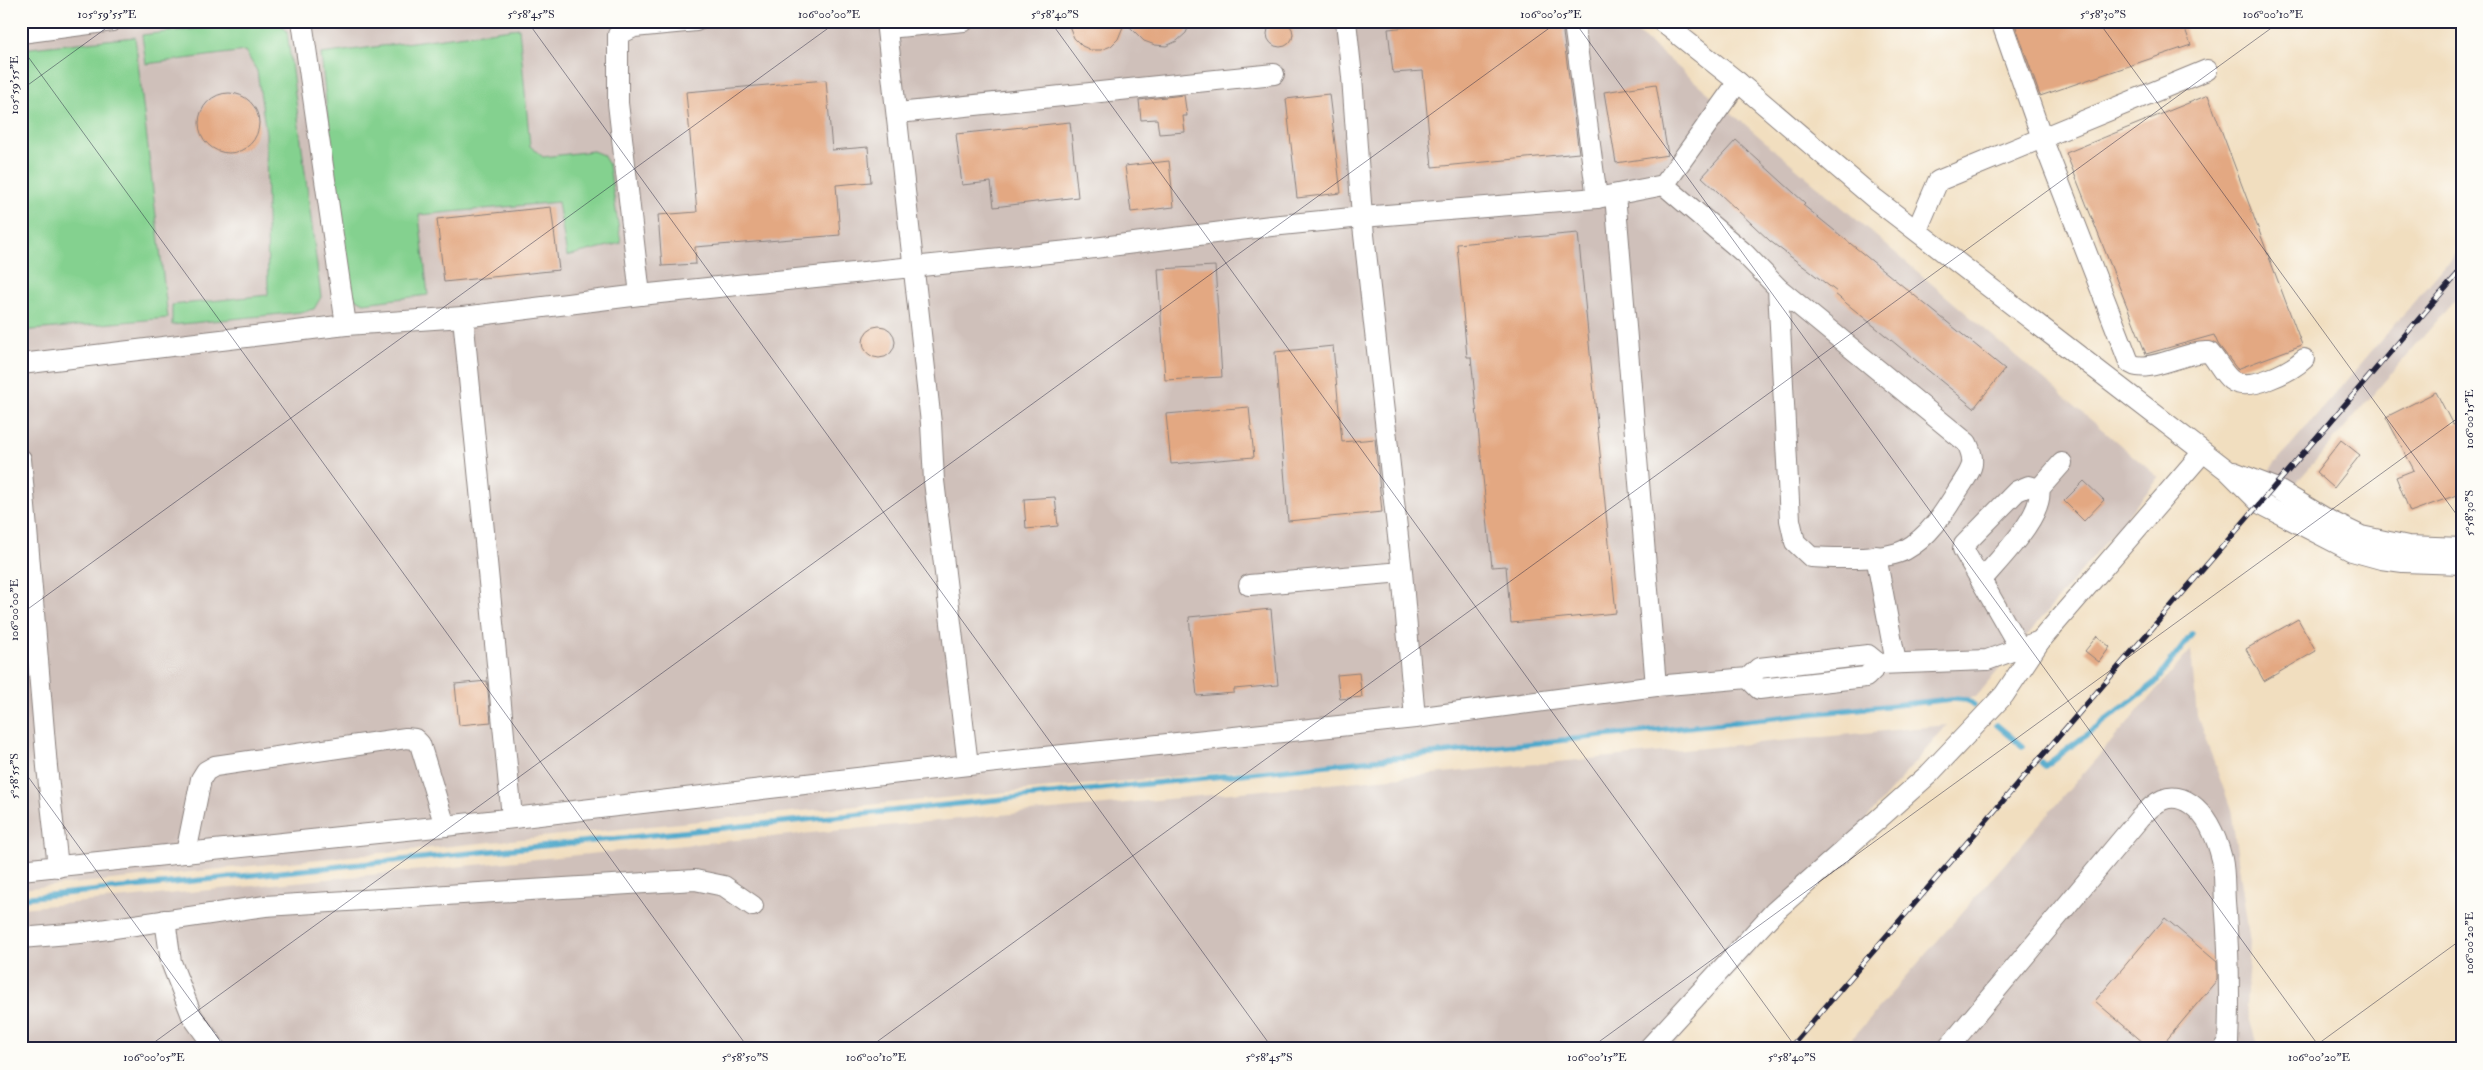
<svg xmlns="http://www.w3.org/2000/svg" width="2483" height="1070" font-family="'IM FELL Double Pica',serif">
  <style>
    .industrial { fill: #cfc0ba }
    .green { fill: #84d18f; stroke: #537a65 }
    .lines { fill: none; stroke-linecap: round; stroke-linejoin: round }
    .stream { stroke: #4da7ca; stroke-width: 5.5 }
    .building { fill: #e3a882 }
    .minor-casing { stroke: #8a807d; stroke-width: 22 }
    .minor { stroke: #fff; stroke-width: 20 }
    .rail-casing { stroke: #22223b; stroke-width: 5.5 }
    .rail { stroke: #fdfcf7; stroke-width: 4; stroke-dasharray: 11; stroke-linecap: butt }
    .ticks { fill: none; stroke: #22223b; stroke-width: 1; stroke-opacity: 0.45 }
    .neatline { fill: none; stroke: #22223b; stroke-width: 2 }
    .ticks-label { font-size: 12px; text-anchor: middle; fill: #22223b }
  </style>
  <rect width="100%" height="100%" fill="#fdfcf7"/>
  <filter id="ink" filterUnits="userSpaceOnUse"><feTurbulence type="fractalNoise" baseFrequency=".02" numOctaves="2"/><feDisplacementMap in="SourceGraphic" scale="10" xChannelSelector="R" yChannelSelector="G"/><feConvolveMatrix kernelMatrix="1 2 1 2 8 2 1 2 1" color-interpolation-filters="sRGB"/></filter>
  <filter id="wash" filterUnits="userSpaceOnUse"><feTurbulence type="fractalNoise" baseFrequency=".0096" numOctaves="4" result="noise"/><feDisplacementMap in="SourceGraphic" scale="20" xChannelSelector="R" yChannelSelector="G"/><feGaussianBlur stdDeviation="1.12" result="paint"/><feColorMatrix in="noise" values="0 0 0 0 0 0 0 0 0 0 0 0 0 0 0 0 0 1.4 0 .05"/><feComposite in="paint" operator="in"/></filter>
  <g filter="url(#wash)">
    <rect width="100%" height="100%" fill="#f1debf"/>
    <g class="industrial">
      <path d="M 21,21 L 1624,21 L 2159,478 L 1976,697 L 1407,755 L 770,814 L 21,889 Z"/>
      <path d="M 2462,246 L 2462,292 L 2290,490 L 2265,475 Z"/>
      <path d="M 2191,650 L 2197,716 L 2231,809 L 2250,943 L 2246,1006 L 2258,1049 L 1843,1049 Z"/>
      <path d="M 1947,725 L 1670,1049 L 21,1049 L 21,908 Z"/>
    </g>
    <g class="green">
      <path d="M 260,21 L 278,21 L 287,31 L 321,297 L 314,309 L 301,312 L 172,325 L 172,305 L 268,295 L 266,133 L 257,71 L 245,51 L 146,64 L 142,35 Z"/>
      <path d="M 519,28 L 530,146 L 543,157 L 593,151 L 603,155 L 609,165 L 621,243 L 567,256 L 558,202 L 419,215 L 428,295 L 364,303 L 353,297 L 345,283 L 321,54 Z"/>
      <path d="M 135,37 L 168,318 L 21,331 L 21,49 Z"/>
    </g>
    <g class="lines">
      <g class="stream">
        <path d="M 1997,725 L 2022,746"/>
        <path d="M 2041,762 L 2045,766 L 2155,683 L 2192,634"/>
        <path d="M 21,898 L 853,815 L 1952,699 L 1967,700 L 1974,705"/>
      </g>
    </g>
    <g id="blocks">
      <g class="building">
        <circle cx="1280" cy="34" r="13"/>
        <path d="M 1067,21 L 1191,21 L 1186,33 L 1177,41 L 1166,46 L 1155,45 L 1144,41 L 1125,22 L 1118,39 L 1111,46 L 1101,50 L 1091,50 L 1082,46 L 1074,38 Z"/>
        <path d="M 1468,21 L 1567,21 L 1563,33 L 1579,153 L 1432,167 L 1423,71 L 1393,73 L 1388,29 Z"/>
        <path d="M 2014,21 L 2182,21 L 2191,45 L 2040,96 Z"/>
        <path d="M 826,80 L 832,150 L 868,147 L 871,182 L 836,185 L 840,235 L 695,247 L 696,264 L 662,266 L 658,215 L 697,212 L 686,92 Z"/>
        <path d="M 1656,84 L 1668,155 L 1616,163 L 1604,92 Z"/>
        <circle cx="229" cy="123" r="30"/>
        <path d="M 1329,94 L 1341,193 L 1297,198 L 1286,99 Z"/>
        <path d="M 1184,95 L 1187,116 L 1183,116 L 1185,132 L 1159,134 L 1157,119 L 1141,120 L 1139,100 Z"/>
        <path d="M 2208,95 L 2302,345 L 2237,369 L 2218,344 L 2214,335 L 2146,354 L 2066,153 Z"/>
        <path d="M 1070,122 L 1078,197 L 994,207 L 991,182 L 962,185 L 956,134 Z"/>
        <path d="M 1736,140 L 1805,203 L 1803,205 L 2005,369 L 1974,408 L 1835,294 L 1837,292 L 1770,241 L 1702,177 Z"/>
        <path d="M 1169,161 L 1174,207 L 1131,212 L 1125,166 Z"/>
        <path d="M 551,207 L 559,270 L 444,282 L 437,219 Z"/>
        <path d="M 1578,233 L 1616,613 L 1511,623 L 1506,566 L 1492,567 L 1471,357 L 1467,357 L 1457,244 Z"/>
        <path d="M 1215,266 L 1222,377 L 1165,380 L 1158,269 Z"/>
        <circle cx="879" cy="342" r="16"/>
        <path d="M 1333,346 L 1342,442 L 1375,439 L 1382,512 L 1288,521 L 1275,352 Z"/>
        <path d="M 2436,392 L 2453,425 L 2462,422 L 2462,493 L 2410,512 L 2396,477 L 2414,470 L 2386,417 Z"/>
        <path d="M 1249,407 L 1254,457 L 1171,464 L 1166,414 Z"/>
        <path d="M 2341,440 L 2360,455 L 2334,488 L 2316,472 Z"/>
        <path d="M 2084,481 L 2104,500 L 2084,521 L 2064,501 Z"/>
        <path d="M 1055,497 L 1058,526 L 1026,529 L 1024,499 Z"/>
        <path d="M 1271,609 L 1278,685 L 1234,689 L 1234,693 L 1197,696 L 1189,617 Z"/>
        <path d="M 2298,619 L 2316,651 L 2264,681 L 2246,649 Z"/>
        <path d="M 2097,636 L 2110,647 L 2099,662 L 2085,651 Z"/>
        <path d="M 1359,673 L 1362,697 L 1340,699 L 1337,675 Z"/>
        <path d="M 487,681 L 491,722 L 459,725 L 455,684 Z"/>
        <path d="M 2165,918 L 2217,962 L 2217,980 L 2159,1049 L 2151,1049 L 2095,1001 Z"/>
      </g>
    </g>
  </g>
  <g filter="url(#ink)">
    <use href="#blocks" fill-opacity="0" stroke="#8a807d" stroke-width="1"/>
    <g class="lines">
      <defs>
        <g id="minor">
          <path d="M 302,21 L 346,325"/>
          <path d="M 886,21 L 931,423 L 934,481 L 968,765"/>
          <path d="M 1661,21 L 1738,82 L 1875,199 L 2227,470 L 2261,504 L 2352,551 L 2381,559 L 2403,562 L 2462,564"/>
          <path d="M 2001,21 L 2042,138 L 2129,362 C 2144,377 2186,350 2209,352 C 2217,360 2222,373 2231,380 C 2248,393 2290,372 2304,359"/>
          <path d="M 887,28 L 964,21"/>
          <path d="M 1575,31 L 1597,198"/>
          <path d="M 21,33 L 112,21"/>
          <path d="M 898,113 L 1274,74"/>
          <path d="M 1664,185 L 1738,82"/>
          <path d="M 1615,195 L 1656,686"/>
          <path d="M 1917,230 L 1938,181 L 2207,70"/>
          <path d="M 640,295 L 618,103 L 618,35 L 634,27 L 696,21"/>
          <path d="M 463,317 L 512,817"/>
          <path d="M 21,364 L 346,325 L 463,317 L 640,295 L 1078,250 L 1271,226 L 1362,217 L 1352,77 L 1346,21"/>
          <path d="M 21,459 L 47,767 L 58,867"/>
          <path d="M 2234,472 L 2273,487 L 2330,521 L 2361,536 L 2408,546 L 2462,548"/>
          <path d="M 2039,489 L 2062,463"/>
          <path d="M 1876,556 L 1896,663"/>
          <path d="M 1981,581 C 1998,560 2045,515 2039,489"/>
          <path d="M 1249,585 L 1402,572"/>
          <path d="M 2026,659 L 1963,549 L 1964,545 L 2017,491 L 2029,486 L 2039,489"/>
          <path d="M 1748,678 L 1759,689 L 1866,677 L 1879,664"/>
          <path d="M 1415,718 L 1402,572 L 1362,217 L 1597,198 L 1664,185 L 1744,253 L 1778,288 L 1967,443 C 1978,465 1970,471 1958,490 C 1944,513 1929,537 1905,550 C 1884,561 1835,558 1811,557 L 1795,542 L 1790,520 L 1778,288"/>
          <path d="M 186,853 L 201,779 L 206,771 L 215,766 L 406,738 L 415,739 L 420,744 L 445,826"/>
          <path d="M 21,870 L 445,826 L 968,765 L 1415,718 L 1656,686 L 1748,678 L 1759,668 L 1868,655 L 1879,664 L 1987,660 L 2040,641 L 2203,452"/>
          <path d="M 165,920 L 171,962 L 192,1016 L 216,1049"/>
          <path d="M 21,938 L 80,933 L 265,906 L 695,880 L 724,886 L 753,906"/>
          <path d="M 1648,1049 L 1774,912 L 1929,774 L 2004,695 L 2040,641"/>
          <path d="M 1947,1049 L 2139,819 C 2154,803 2169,789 2191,804 C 2208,816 2217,839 2222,859 C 2225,873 2224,888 2225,901 C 2229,949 2230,996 2228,1043 L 2224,1049"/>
        </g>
      </defs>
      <use href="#minor" class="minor-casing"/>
      <use href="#minor" class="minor"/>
      <defs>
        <path id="rail" d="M 1789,1049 L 2462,269"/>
      </defs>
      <use href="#rail" class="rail-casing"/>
      <use href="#rail" class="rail"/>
    </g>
  </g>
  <path class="ticks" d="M 527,21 L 1273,1049M 1050,21 L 1797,1049M 1574,21 L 2321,1049M 2098,21 L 2462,522M 21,47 L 749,1049M 21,90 L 116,21M 21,614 L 838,21M 21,767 L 226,1049M 145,1049 L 1559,21M 867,1049 L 2281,21M 1589,1049 L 2462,415M 2311,1049 L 2462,939"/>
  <rect width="2483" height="1070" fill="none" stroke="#fdfcf7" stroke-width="55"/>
  <rect x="28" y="28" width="2428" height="1014" class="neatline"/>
  <g class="ticks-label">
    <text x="107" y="18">105°59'55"E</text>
    <text x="531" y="18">5°58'45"S</text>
    <text x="829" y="18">106°00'00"E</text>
    <text x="1055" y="18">5°58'40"S</text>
    <text x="1551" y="18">106°00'05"E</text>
    <text x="2103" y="18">5°58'30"S</text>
    <text x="2273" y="18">106°00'10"E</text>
    <text transform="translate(14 85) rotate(-90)" y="4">105°59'55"E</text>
    <text transform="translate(2469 419) rotate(-90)" y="4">106°00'15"E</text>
    <text transform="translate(2469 513) rotate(-90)" y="4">5°58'30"S</text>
    <text transform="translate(14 610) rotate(-90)" y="4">106°00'00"E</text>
    <text transform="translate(14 776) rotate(-90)" y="4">5°58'55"S</text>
    <text transform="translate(2469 943) rotate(-90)" y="4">106°00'20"E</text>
    <text x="154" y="1061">106°00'05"E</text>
    <text x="745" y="1061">5°58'50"S</text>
    <text x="876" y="1061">106°00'10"E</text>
    <text x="1269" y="1061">5°58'45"S</text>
    <text x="1597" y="1061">106°00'15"E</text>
    <text x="1792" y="1061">5°58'40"S</text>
    <text x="2319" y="1061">106°00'20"E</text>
  </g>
</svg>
